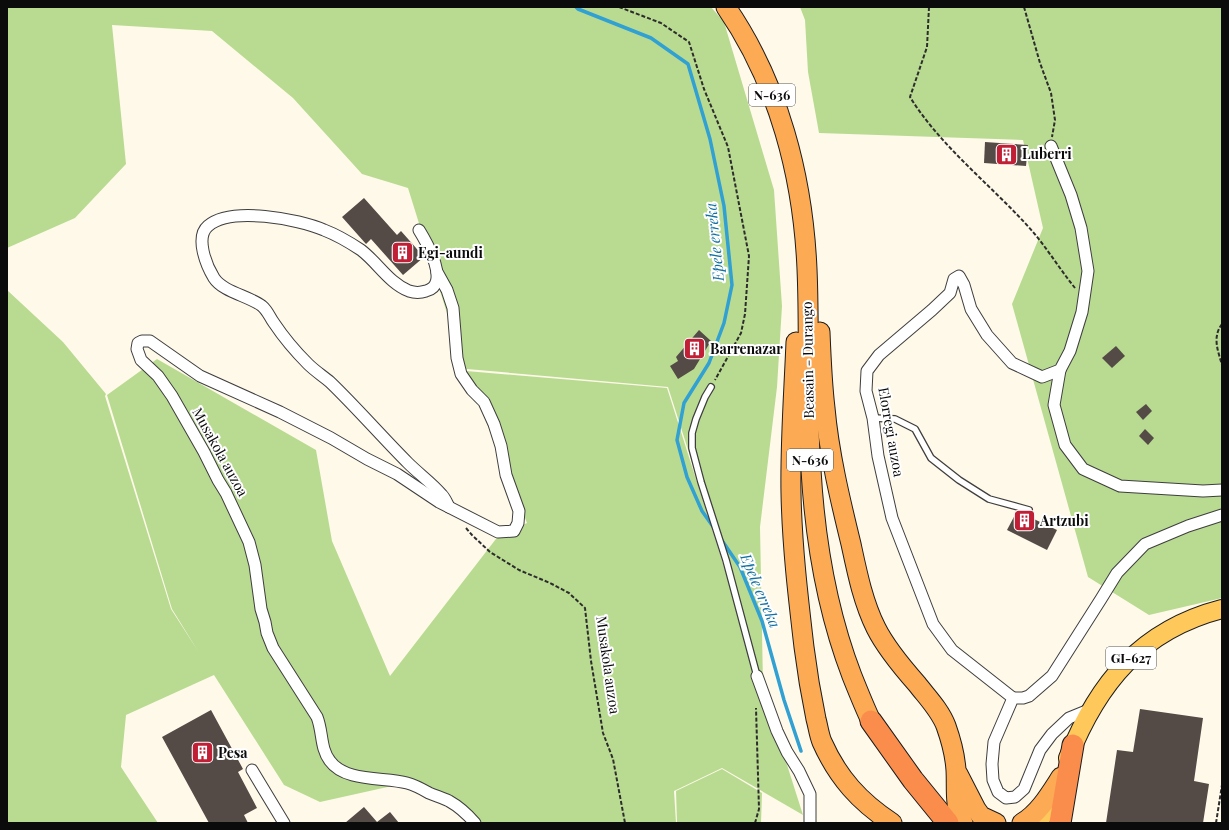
<svg xmlns="http://www.w3.org/2000/svg" width="1229" height="830" font-family="'Playfair Display',serif">
  <style>
    .forest { fill: #b9db91 }
    .lines { fill: none; stroke-linecap: round; stroke-linejoin: round }
    .stream { stroke: #31a0d2; stroke-width: 3.5 }
    .building { fill: #544b47 }
    .service-casing { stroke: #3e3e3e; stroke-width: 8 }
    .minor-casing { stroke: #3e3e3e; stroke-width: 13 }
    .primary-casing { stroke: #1c1c1c; stroke-width: 20 }
    .trunk-casing { stroke: #1c1c1c; stroke-width: 21 }
    .motorway-casing { stroke: #1c1c1c; stroke-width: 23 }
    .path { stroke: #2d2d2d; stroke-width: 2; stroke-dasharray: 4 2; stroke-linecap: butt }
    .service { stroke: #fff; stroke-width: 5.5 }
    .minor { stroke: #fff; stroke-width: 11 }
    .primary { stroke: #fec85b; stroke-width: 18 }
    .trunk { stroke: #fcaa54; stroke-width: 19 }
    .motorway { stroke: #fa8d4c; stroke-width: 21 }
    .labels { text-anchor: middle; stroke-width: 4; stroke-linejoin: round; paint-order: stroke }
    .shield { fill: #fff; stroke: #545454; stroke-width: 1 }
    .shield-label { font-size: 13px; font-weight: bold; fill: #0b0b0b }
    .poi-label { font-size: 14px; font-weight: bold; fill: #0b0b0b; stroke: #fff; text-anchor: start }
    .street-label { font-size: 14px; fill: #0b0b0b; stroke: #fff }
    .water-label { font-size: 15px; font-style: italic; fill: #116fa1; stroke: #fff }
  </style>
  <rect width="100%" height="100%" fill="#fff9ea"/>
  <g class="forest">
    <path d="M 7,7 L 711,7 L 724,22 L 774,190 L 782,306 L 777,387 L 760,527 L 763,684 L 668,387 L 467,369 L 465,371 L 408,188 L 362,174 L 293,98 L 212,31 L 112,25 L 126,164 L 75,218 L 7,248 Z"/>
    <path d="M 800,7 L 1222,7 L 1222,598 L 1149,615 L 1088,577 L 1012,304 L 1043,228 L 1023,140 L 819,133 L 808,72 L 805,20 Z"/>
    <path d="M 7,290 L 63,342 L 106,394 L 105,396 L 171,609 L 198,651 L 172,609 L 107,395 L 157,359 L 316,450 L 332,541 L 390,676 L 499,535 L 527,523 L 466,371 L 667,388 L 803,815 L 722,768 L 674,791 L 676,823 L 480,823 L 401,784 L 320,802 L 284,785 L 214,675 L 126,715 L 121,767 L 158,823 L 7,823 Z"/>
    <path d="M 722,769 L 762,793 L 761,823 L 677,823 L 676,791 Z"/>
  </g>
  <g class="lines">
    <g class="stream">
      <path d="M 576,7 L 578,9 L 651,38 L 688,64 L 710,139 L 724,206 L 732,285 L 724,323 L 709,363 L 684,403 L 677,440 L 687,477 L 702,511 L 714,528"/>
      <path d="M 721,539 L 740,567 L 762,621 L 784,700 L 801,751"/>
    </g>
  </g>
  <g class="building">
    <path d="M 985,142 L 1028,145 L 1026,166 L 984,163 Z"/>
    <path d="M 364,198 L 397,235 L 401,231 L 424,257 L 403,275 L 371,239 L 366,244 L 342,217 Z"/>
    <path d="M 699,330 L 711,341 L 694,369 L 678,379 L 670,366 L 678,361 L 676,357 Z"/>
    <path d="M 1116,346 L 1125,356 L 1112,368 L 1102,358 Z"/>
    <path d="M 1146,404 L 1152,411 L 1143,420 L 1136,412 Z"/>
    <path d="M 1145,429 L 1154,438 L 1148,445 L 1139,436 Z"/>
    <path d="M 1017,511 L 1057,530 L 1047,550 L 1007,530 Z"/>
    <path d="M 1140,709 L 1203,718 L 1194,781 L 1209,784 L 1203,823 L 1106,823 L 1117,750 L 1133,752 Z"/>
    <path d="M 211,710 L 243,769 L 238,772 L 257,808 L 244,815 L 248,823 L 209,823 L 162,737 Z"/>
    <path d="M 364,807 L 377,822 L 390,812 L 399,823 L 345,823 Z"/>
  </g>
  <g class="lines">
    <defs>
      <g id="service">
        <path d="M 711,387 L 705,397 L 696,419 L 692,433 L 692,448 L 701,482 L 726,560 L 757,676"/>
        <path d="M 873,418 L 895,419 L 915,429 L 931,458 L 959,480 L 989,499 L 1029,510"/>
      </g>
      <g id="minor">
        <path d="M 419,230 C 427,243 451,285 426,291 C 420,293 415,293 409,291 C 389,283 378,263 361,250 C 349,242 337,235 324,230 C 298,219 231,206 208,226 C 195,237 206,265 214,278 C 223,292 249,296 262,306 C 268,311 270,318 274,323 C 284,338 296,352 308,364 C 315,371 323,376 330,382 C 357,408 382,437 408,463 C 419,474 432,483 442,495 C 445,498 447,503 449,507"/>
        <path d="M 437,272 L 447,290 L 453,308 L 457,358 L 461,374 L 472,390 L 484,402 L 494,424 L 501,446 L 506,475 L 519,511 L 518,523 L 514,531 L 498,532 L 439,502 L 397,474 L 367,459 L 331,438 L 280,412 L 200,376 L 150,341 L 142,341 L 138,343 L 137,349 L 141,360 L 158,376 L 172,396 L 204,452 L 218,480 L 226,493 L 249,542 L 255,565 L 261,609 L 265,622 L 267,633 L 273,648 L 317,717 C 323,732 320,748 330,761 C 345,782 384,777 407,783 C 415,785 422,789 429,793 C 436,796 443,798 449,801 C 458,806 468,815 475,823"/>
        <path d="M 1060,370 L 1054,405 L 1065,445 L 1083,469 L 1120,486 L 1203,491 L 1222,490"/>
        <path d="M 757,676 L 777,731 L 787,752 L 799,771 L 810,794 L 810,823"/>
        <path d="M 1013,698 L 952,650 L 933,624 L 892,518 L 878,456 L 873,418 L 866,391 L 867,371 L 879,355 L 932,310 L 950,293 L 954,279 L 959,276 L 964,285 L 971,309 L 987,335 L 1012,363 L 1042,377 L 1060,370 L 1070,351 L 1082,312 L 1088,271 L 1081,228 L 1071,195 L 1051,146"/>
        <path d="M 1091,709 L 1069,718 L 1052,734 L 1040,750 L 1024,789 L 1015,797 L 1006,798 L 998,792 L 993,780 L 992,764 L 994,742 L 1013,698 L 1023,698 L 1029,696 L 1052,676 L 1101,599 L 1117,573 L 1145,544 L 1188,526 L 1222,515"/>
        <path d="M 252,770 L 284,823"/>
      </g>
      <g id="primary">
        <path d="M 1068,758 C 1098,683 1141,630 1222,609"/>
        <path d="M 1039,823 L 1052,797"/>
      </g>
      <g id="trunk">
        <path d="M 726,7 C 779,84 803,177 807,269 C 810,336 806,403 811,470 C 815,539 827,611 852,676 C 858,691 864,706 871,721"/>
        <path d="M 820,332 C 821,357 822,383 825,408 C 829,453 840,499 851,544 C 857,572 863,602 876,628 C 886,648 902,667 917,684 C 927,697 940,710 946,726 C 951,740 955,755 956,770 C 957,788 954,806 963,823"/>
        <path d="M 796,342 C 794,392 790,443 791,493 C 792,545 798,596 804,647 C 807,671 811,695 816,719 C 818,726 819,735 822,742 C 838,778 860,802 892,823"/>
        <path d="M 958,774 L 976,809 L 981,816 L 996,823"/>
        <path d="M 1022,823 C 1039,813 1050,794 1061,777"/>
      </g>
      <g id="motorway">
        <path d="M 871,721 L 913,780 L 948,823"/>
        <path d="M 1060,823 L 1073,745"/>
      </g>
    </defs>
    <use href="#service" class="service-casing"/>
    <use href="#minor" class="minor-casing"/>
    <use href="#primary" class="primary-casing"/>
    <use href="#trunk" class="trunk-casing"/>
    <use href="#motorway" class="motorway-casing"/>
    <g class="path">
      <path d="M 619,7 L 661,23 L 689,42 L 704,89 L 728,147 L 749,256 L 745,314 L 741,333 L 715,380"/>
      <path d="M 929,7 L 927,47 L 910,97 C 939,144 987,182 1025,223 C 1044,243 1058,267 1075,288"/>
      <path d="M 1024,7 L 1040,63 L 1051,93 L 1055,120 L 1052,137"/>
      <path d="M 1222,324 C 1212,337 1218,351 1222,365"/>
      <path d="M 466,528 L 472,535 L 490,552 L 519,570 L 550,583 L 569,593 L 585,608 L 591,661 L 603,733 L 613,759 L 625,823"/>
      <path d="M 755,823 L 759,809 L 756,708"/>
      <path d="M 1216,823 L 1222,785"/>
    </g>
    <use href="#service" class="service"/>
    <use href="#minor" class="minor"/>
    <use href="#primary" class="primary"/>
    <use href="#trunk" class="trunk"/>
    <use href="#motorway" class="motorway"/>
  </g>
  <defs>
    <symbol id="building-square" viewBox="-11 -11 22 22"><rect x="-9" y="-9" width="18" height="18" rx="4" fill="#c01f35" stroke="#fff"/><path d="M-4-6H4V6H1V3H-1V6H-4ZM-2.5-4.3h1.7v1.8h-1.7ZM.8-4.3h1.7v1.8H.8ZM-2.5-1h1.7V.8h-1.7ZM.8-1h1.7V.8H.8Z" fill="#fff"/></symbol>
  </defs>
  <g fill-rule="evenodd">
    <use href="#building-square" x="994" y="142" width="25" height="25"/>
    <use href="#building-square" x="390" y="240" width="25" height="25"/>
    <use href="#building-square" x="682" y="336" width="25" height="25"/>
    <use href="#building-square" x="1012" y="508" width="25" height="25"/>
    <use href="#building-square" x="190" y="740" width="25" height="25"/>
  </g>
  <g class="labels">
    <g class="shield">
      <rect x="749" y="84" width="46" height="22" rx="3"/>
      <rect x="787" y="449" width="46" height="22" rx="3"/>
      <rect x="1106" y="647" width="50" height="22" rx="3"/>
    </g>
    <g class="shield-label">
      <text x="772" y="100">N-636</text>
      <text x="810" y="465">N-636</text>
      <text x="1131" y="663">GI-627</text>
    </g>
    <g class="poi-label">
      <text x="1022" y="159">Luberri</text>
      <text x="418" y="258">Egi-aundi</text>
      <text x="710" y="354">Barrenazar</text>
      <text x="1040" y="526">Artzubi</text>
      <text x="218" y="758">Pesa</text>
    </g>
    <g class="street-label">
      <text transform="translate(808 360) rotate(-91)" y="5">Beasain - Durango</text>
      <text transform="translate(891 432) rotate(80)" y="5">Elorregi auzoa</text>
      <text transform="translate(220 452) rotate(61)" y="5">Musakola auzoa</text>
      <text transform="translate(608 665) rotate(82)" y="5">Musakola auzoa</text>
    </g>
    <g class="water-label">
      <text transform="translate(715 242) rotate(-96)" y="5">Epele erreka</text>
      <text transform="translate(760 591) rotate(67)" y="5">Epele erreka</text>
    </g>
  </g>
  <rect width="1229" height="830" fill="none" stroke="#0b0b0b" stroke-width="16"/>
</svg>
